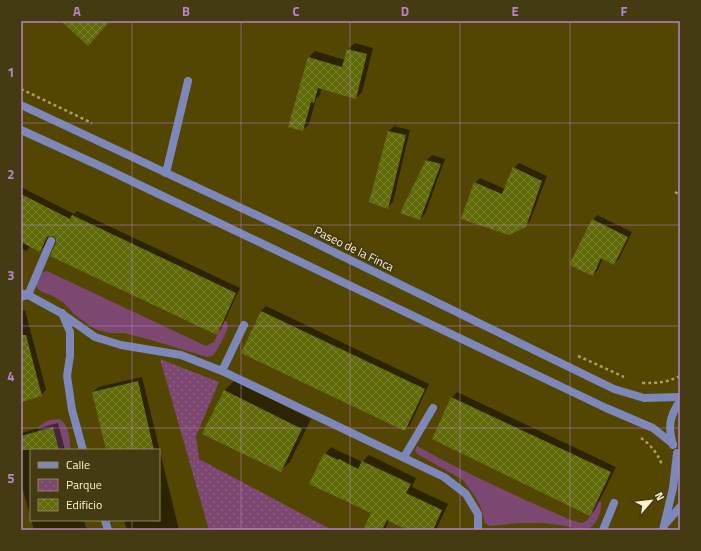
<svg xmlns="http://www.w3.org/2000/svg" width="701" height="551" font-family="'Titillium Web',sans-serif">
  <style>
    .park { fill: url(#park-dots) }
    .garden { fill: #7c4770 }
    .shadow { fill: #0007 }
    .building { fill: url(#building-cross-hatch) }
    .lines { fill: none; stroke-linecap: round; stroke-linejoin: round }
    .path { stroke: #aa9e6b; stroke-width: 2.5; stroke-dasharray: 3 3; stroke-linecap: butt }
    .lane { stroke: #7d87b9; stroke-width: 8 }
    .street { stroke: #7d87b9; stroke-width: 8 }
    .grid { fill: none; stroke: #b585c5; stroke-width: 1; stroke-opacity: 0.55 }
    .labels { text-anchor: middle; stroke-width: 4; stroke-linejoin: round; paint-order: stroke }
    .street-label { font-size: 12px; fill: #fbf2cd; stroke: #453b12 }
    .neatline { fill: none; stroke: #b585c5; stroke-width: 1.5 }
    .grid-label { font-size: 13px; text-anchor: middle; font-weight: bold; fill: #b585c5 }
  </style>
  <defs>
    <pattern id="park-dots" width="8" height="8" patternUnits="userSpaceOnUse"><rect width="8" height="8" fill="#7c4770"/><path d="M2 2h.1M6 6h.1" fill="none" stroke="#906283" stroke-width="1.8" stroke-linecap="round"/></pattern>
    <pattern id="building-cross-hatch" width="8" height="8" patternUnits="userSpaceOnUse"><rect width="8" height="8" fill="#616a09"/><path d="M0 0l8 8M0 8l8-8" fill="none" stroke="#79802c"/></pattern>
  </defs>
  <rect width="100%" height="100%" fill="#534502"/>
  <path class="park" d="M 160,359 L 219,382 L 196,436 L 199,459 L 332,530 L 209,530 Z"/>
  <g class="garden">
    <path d="M 47,271 L 206,346 L 214,342 L 224,320 L 227,322 L 228,328 L 222,341 L 215,353 L 212,356 L 207,357 L 151,340 L 124,333 L 110,333 L 97,330 L 86,323 L 75,315 L 64,303 L 53,296 L 42,292 L 37,288 L 36,283 L 41,273 Z"/>
    <path d="M 60,419 C 70,426 69,439 71,450 L 59,450 L 53,428 L 37,432 L 39,426 L 49,420 Z"/>
    <path d="M 417,446 C 466,474 519,497 571,520 L 582,523 L 588,520 L 597,501 L 601,502 C 602,513 595,530 583,530 L 560,525 L 540,523 L 521,523 L 490,526 L 485,523 L 481,508 L 474,495 L 463,480 L 417,454 L 415,450 Z"/>
  </g>
  <g class="shadow">
    <path d="M 355,43 L 373,48 L 362,92 L 356,98 L 322,88 L 320,95 L 316,99 L 309,124 L 303,130 L 309,57 L 315,51 L 345,60 L 348,49 Z"/>
    <path d="M 394,126 L 410,130 L 393,202 L 388,207 L 370,201 L 389,131 Z"/>
    <path d="M 432,155 L 445,159 L 425,214 L 420,219 L 401,212 L 427,160 Z"/>
    <path d="M 519,163 L 547,176 L 530,221 L 525,226 L 475,183 L 480,178 L 505,189 L 514,168 Z"/>
    <path d="M 21,187 L 74,214 L 77,211 L 240,288 L 221,329 L 216,334 L 57,243 L 57,238 L 50,234 L 45,246 L 40,250 L 31,246 L 26,251 L 21,248 Z"/>
    <path d="M 597,215 L 632,232 L 619,259 L 614,264 L 603,258 L 598,270 L 593,275 L 593,220 Z"/>
    <path d="M 266,306 L 429,384 L 410,425 L 405,430 L 261,311 Z"/>
    <path d="M 25,310 L 46,390 L 41,395 L 21,401 L 21,311 Z"/>
    <path d="M 142,377 L 179,530 L 127,530 L 124,520 L 159,520 L 159,450 L 107,450 L 93,392 L 98,387 Z"/>
    <path d="M 234,381 L 311,419 L 290,462 L 280,471 L 224,391 Z"/>
    <path d="M 457,392 L 616,467 L 595,510 L 590,515 L 433,438 L 452,397 Z"/>
    <path d="M 58,423 L 65,450 L 31,450 L 31,520 L 84,520 L 87,530 L 34,530 L 21,483 L 21,433 Z"/>
    <path d="M 331,447 L 345,454 L 346,454 L 362,462 L 369,455 L 416,478 L 412,487 L 448,504 L 436,530 L 410,530 L 389,520 L 385,530 L 364,530 L 372,512 L 325,454 Z"/>
  </g>
  <g class="building">
    <path d="M 61,21 L 110,21 L 88,46 Z"/>
    <path d="M 347,49 L 367,54 L 356,99 L 318,88 L 314,103 L 311,102 L 303,131 L 288,127 L 308,57 L 342,67 Z"/>
    <path d="M 388,131 L 406,135 L 388,209 L 369,202 Z"/>
    <path d="M 426,160 L 441,164 L 420,220 L 400,213 Z"/>
    <path d="M 513,167 L 542,181 L 526,227 L 509,235 L 461,219 L 474,182 L 502,194 Z"/>
    <path d="M 21,194 L 70,219 L 72,215 L 236,293 L 217,335 L 50,256 L 56,243 L 56,238 L 53,236 L 51,236 L 47,237 L 40,252 L 21,242 Z"/>
    <path d="M 592,219 L 628,237 L 614,265 L 601,258 L 593,276 L 569,265 Z"/>
    <path d="M 261,311 L 425,389 L 405,431 L 241,353 Z"/>
    <path d="M 21,335 L 26,335 L 42,396 L 21,402 Z"/>
    <path d="M 138,381 L 154,450 L 106,450 L 92,392 Z"/>
    <path d="M 224,390 L 302,429 L 281,472 L 202,434 Z"/>
    <path d="M 451,397 L 611,472 L 590,516 L 432,439 Z"/>
    <path d="M 53,427 L 59,450 L 21,450 L 21,436 Z"/>
    <path d="M 324,453 L 338,460 L 339,459 L 358,469 L 362,461 L 411,484 L 406,493 L 442,510 L 433,530 L 407,530 L 387,520 L 382,530 L 363,530 L 371,513 L 309,484 Z"/>
  </g>
  <g class="lines">
    <g class="path">
      <path d="M 21,89 L 92,123"/>
      <path d="M 675,192 L 680,195"/>
      <path d="M 578,356 L 624,377"/>
      <path d="M 642,383 C 658,383 665,383 680,376"/>
      <path d="M 641,438 C 651,445 658,454 662,465"/>
    </g>
    <g class="lane">
      <path d="M 166,173 L 188,81"/>
      <path d="M 51,241 L 28,295 L 61,313 L 95,337 L 121,345 L 181,355 L 222,371 L 444,477 L 466,494 L 478,514 L 478,530"/>
      <path d="M 21,293 L 28,295 L 21,297"/>
      <path d="M 62,313 L 70,332 L 70,356 L 67,376 L 72,410 L 83,450"/>
      <path d="M 222,371 L 244,325"/>
      <path d="M 404,457 L 433,408"/>
      <path d="M 105,520 L 108,530"/>
      <path d="M 603,530 L 614,503"/>
    </g>
    <g class="street">
      <path d="M 21,105 L 299,235 L 614,389 L 644,398 L 680,397"/>
      <path d="M 21,130 L 100,166 L 606,408 L 653,428 L 673,444"/>
      <path d="M 673,445 C 668,427 669,417 680,401"/>
      <path d="M 666,523 L 680,507"/>
      <path d="M 663,530 L 673,488 L 677,453"/>
    </g>
  </g>
  <path class="grid" d="M 132,21 L 132,450M 241,21 L 241,530M 350,21 L 350,530M 460,21 L 460,530M 570,21 L 570,530M 21,123 L 680,123M 21,225 L 680,225M 21,326 L 680,326M 21,428 L 680,428M 132,520 L 132,530"/>
  <g class="labels">
    <g class="street-label">
      <text transform="translate(354 249) rotate(26)" y="4">Paseo de la Finca</text>
    </g>
  </g>
  <rect width="701" height="551" fill="none" stroke="#453b12" stroke-width="44"/>
  <rect x="30" y="449" width="130" height="72" fill="#453b12" stroke="#8e845d"/>
  <rect x="38" y="462" width="20" height="6" fill="#7d87b9" stroke="#8e845d"/>
  <text x="66" y="469" font-size="12" fill="#fbf2cd">Calle</text>
  <rect x="38" y="479" width="20" height="12" fill="url(#park-dots)" stroke="#8e845d"/>
  <text x="66" y="489" font-size="12" fill="#fbf2cd">Parque</text>
  <rect x="38" y="499" width="20" height="12" fill="url(#building-cross-hatch)" stroke="#8e845d"/>
  <text x="66" y="509" font-size="12" fill="#fbf2cd">Edificio</text>
  <g transform="translate(651 501) rotate(62)" stroke="#453b12" stroke-width="3" paint-order="stroke">
  <path d="M0-3L7 15L0 10L-7 15Z" fill="#fbf2cd"/>
  <text y="-6" font-size="11" font-weight="bold" text-anchor="middle" fill="#fbf2cd">N</text>
  </g>
  <rect x="22" y="22" width="657" height="507" class="neatline"/>
  <g class="grid-label">
    <text x="77" y="16">A</text>
    <text x="186" y="16">B</text>
    <text x="296" y="16">C</text>
    <text x="405" y="16">D</text>
    <text x="515" y="16">E</text>
    <text x="624" y="16">F</text>
    <text x="11" y="77">1</text>
    <text x="11" y="179">2</text>
    <text x="11" y="280">3</text>
    <text x="11" y="381">4</text>
    <text x="11" y="483">5</text>
  </g>
</svg>
